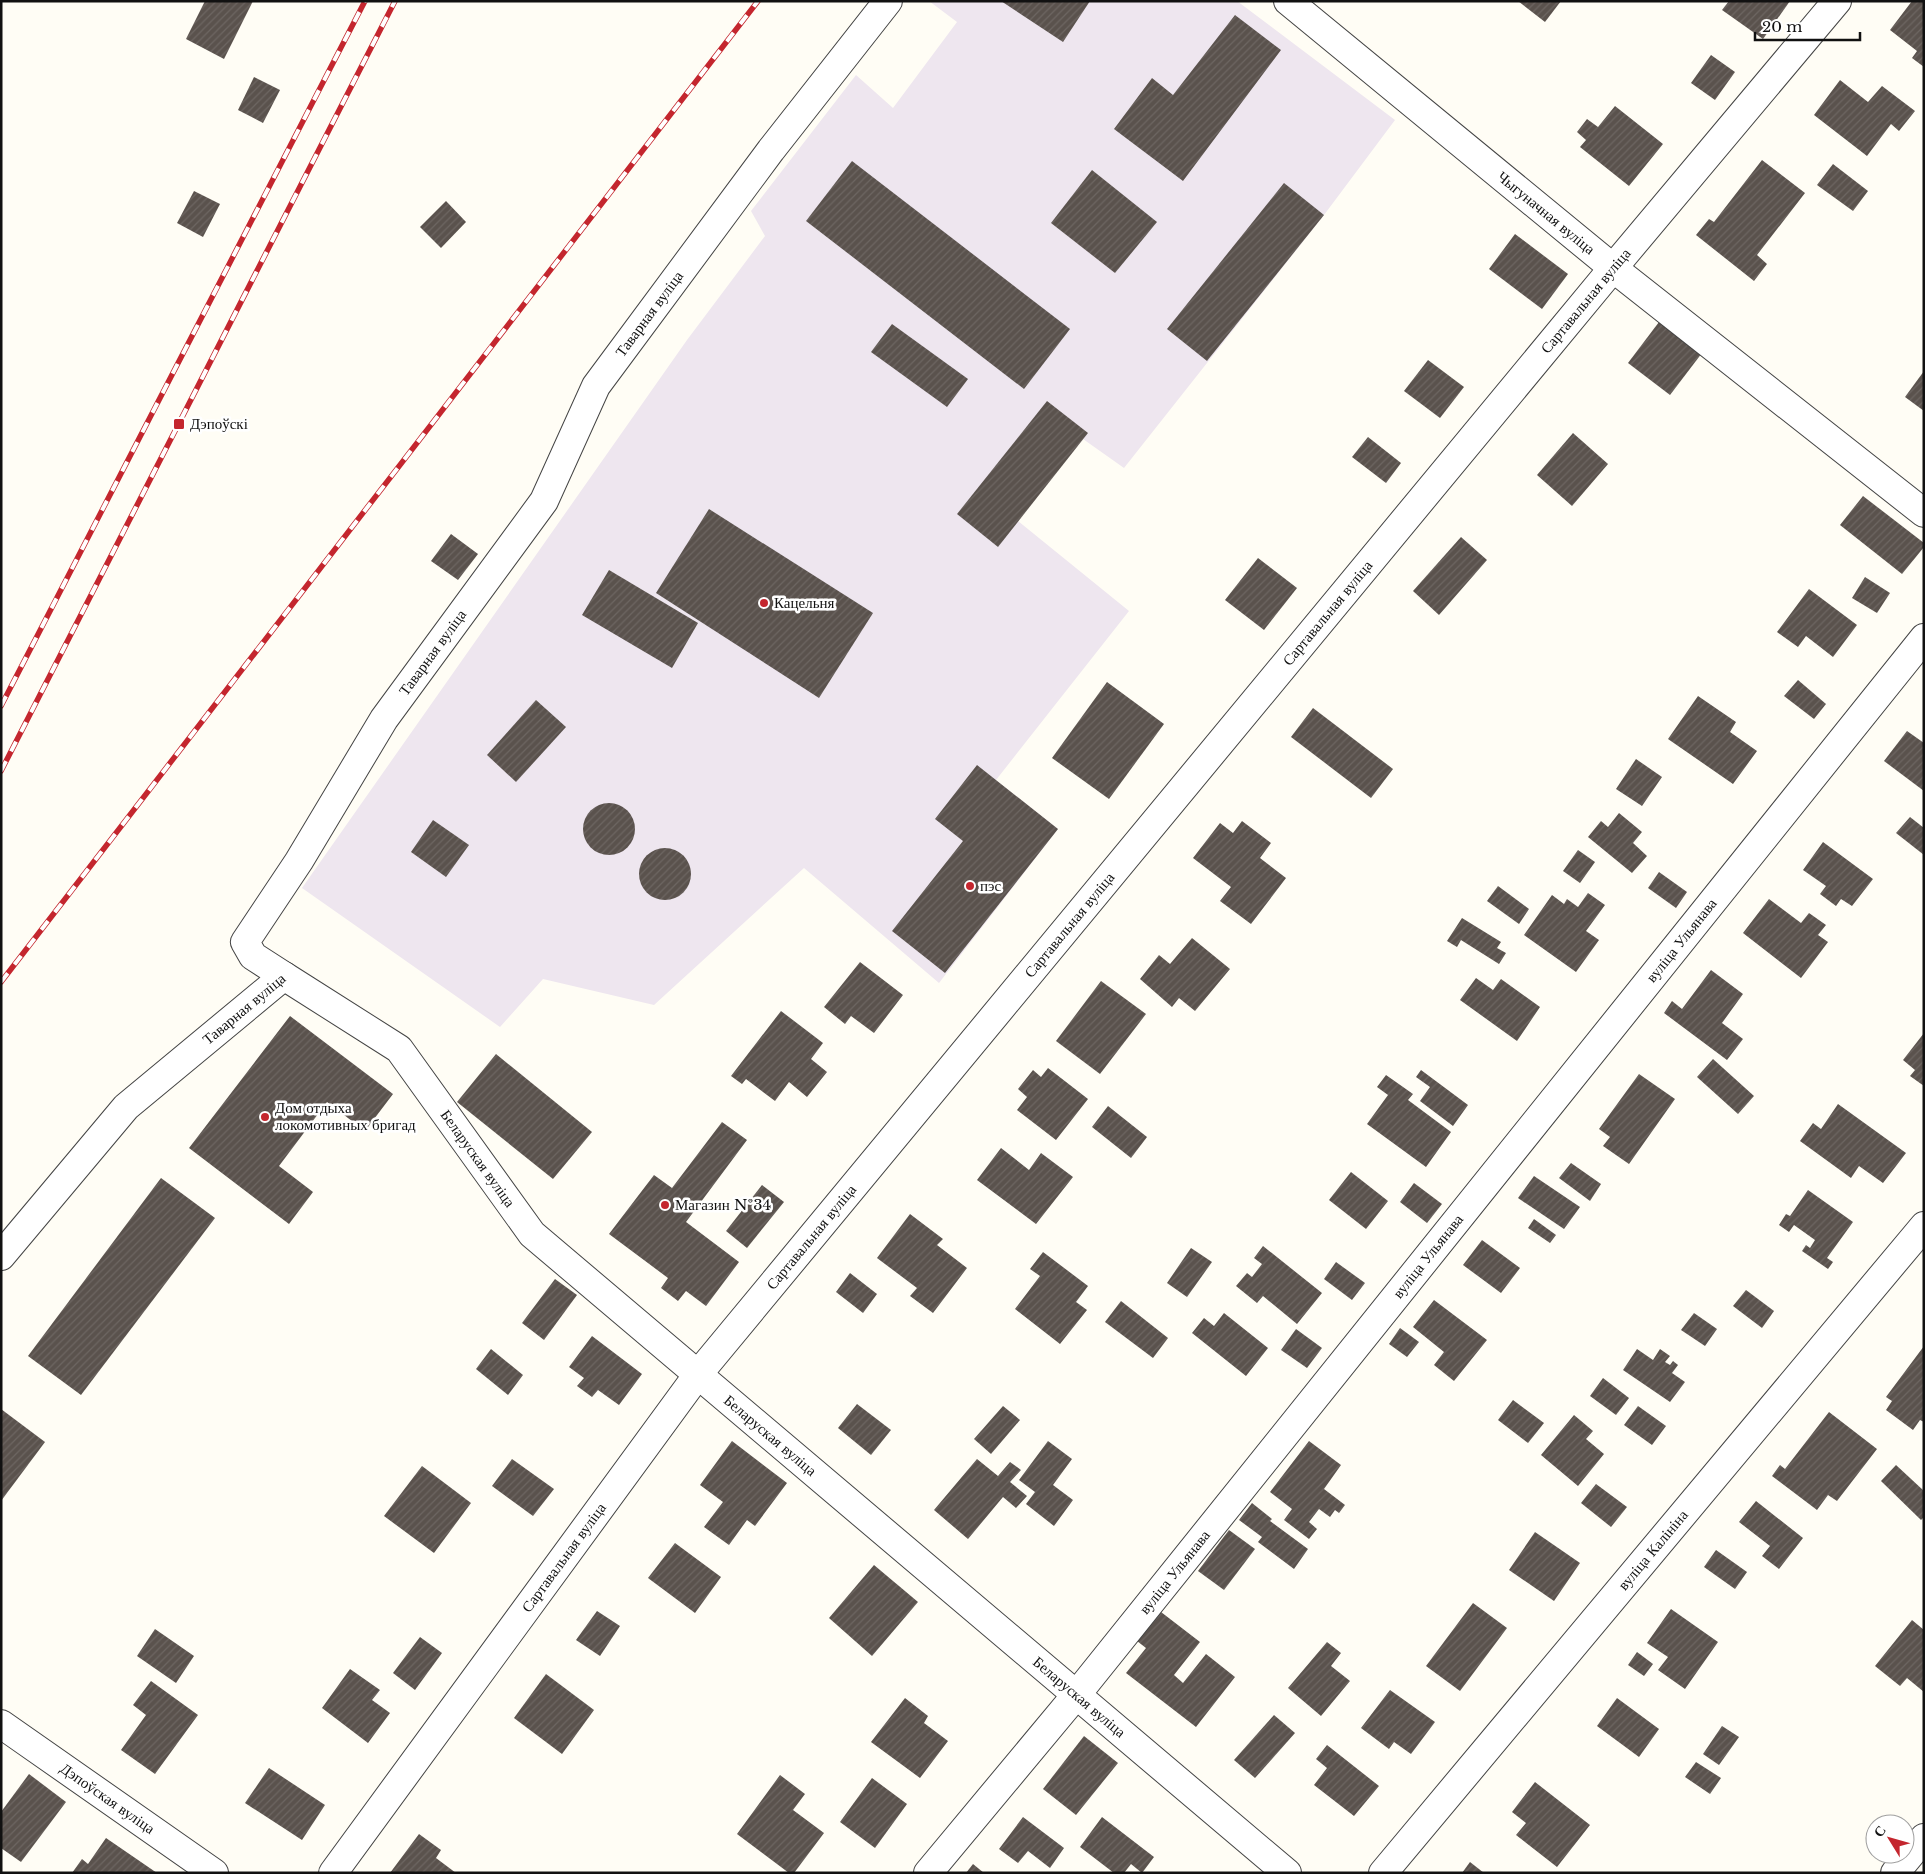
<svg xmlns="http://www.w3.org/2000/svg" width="1925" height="1874" font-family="'Libre Baskerville',serif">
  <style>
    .industrial { fill: #eee6ef }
    .building { fill: url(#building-hatch) }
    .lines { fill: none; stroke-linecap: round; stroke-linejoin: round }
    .street-casing { stroke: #444; stroke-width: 30 }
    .street { stroke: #fff; stroke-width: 28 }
    .rail-casing { stroke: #c4262e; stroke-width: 5.5 }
    .rail { stroke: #fff; stroke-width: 4; stroke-dasharray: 11; stroke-linecap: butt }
    .poi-dot { fill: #c4262e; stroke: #fff; stroke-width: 2 }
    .labels { text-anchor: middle; stroke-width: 5; stroke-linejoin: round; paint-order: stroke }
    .street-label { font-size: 15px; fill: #111; stroke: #fff }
    .poi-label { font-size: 15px; fill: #111; stroke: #fff; text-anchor: start }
  </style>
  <defs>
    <pattern id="building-hatch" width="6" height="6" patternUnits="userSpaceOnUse" patternTransform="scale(1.25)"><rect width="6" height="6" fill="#5a524d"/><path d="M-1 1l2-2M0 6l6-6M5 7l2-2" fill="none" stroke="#6d6662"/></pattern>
  </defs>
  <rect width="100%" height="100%" fill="#fffdf5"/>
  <path class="industrial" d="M 929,1 L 1237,1 L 1395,120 L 1324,215 L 1124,468 L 1083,439 L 1018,521 L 1129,611 L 996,780 L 1058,829 L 939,983 L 804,868 L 654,1005 L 543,979 L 500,1027 L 302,888 L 687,340 L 765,236 L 751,211 L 856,75 L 893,108 L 957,22 Z"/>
  <g class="building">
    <path d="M 205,1 L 253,1 L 224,59 L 186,39 Z"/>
    <path d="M 1001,1 L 1090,1 L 1063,42 Z"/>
    <path d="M 1518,1 L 1561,1 L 1545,22 Z"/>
    <path d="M 1729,1 L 1790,1 L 1763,39 L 1722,10 Z"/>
    <path d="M 1912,1 L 1924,1 L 1924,67 L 1912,58 L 1917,51 L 1890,30 Z"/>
    <path d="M 1235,15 L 1281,50 L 1183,181 L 1114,129 L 1152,78 L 1173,95 Z"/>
    <path d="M 1711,55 L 1735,72 L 1715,100 L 1691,83 Z"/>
    <path d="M 254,77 L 280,90 L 263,123 L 238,110 Z"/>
    <path d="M 1840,80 L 1868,102 L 1882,86 L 1915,111 L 1899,131 L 1891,124 L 1867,156 L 1814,115 Z"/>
    <path d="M 1615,106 L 1663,144 L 1629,186 L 1580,147 L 1586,140 L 1577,132 L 1587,119 L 1598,127 Z"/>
    <path d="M 1762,160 L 1805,193 L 1757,255 L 1767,264 L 1754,281 L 1696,235 L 1709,219 L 1714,222 Z"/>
    <path d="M 852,161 L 1070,329 L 1024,389 L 806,221 Z"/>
    <path d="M 1833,164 L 1868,191 L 1853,211 L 1817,185 Z"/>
    <path d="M 1092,170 L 1157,222 L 1115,273 L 1051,223 Z"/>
    <path d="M 1284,183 L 1324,215 L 1207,361 L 1167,329 Z"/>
    <path d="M 194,191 L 220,204 L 203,237 L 177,223 Z"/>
    <path d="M 446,201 L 466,222 L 441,248 L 420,227 Z"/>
    <path d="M 1515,234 L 1568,274 L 1542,309 L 1489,269 Z"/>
    <path d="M 1659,322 L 1702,353 L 1670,395 L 1628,363 Z"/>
    <path d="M 892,324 L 968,379 L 947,407 L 871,352 Z"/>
    <path d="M 1428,360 L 1464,387 L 1440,418 L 1404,391 Z"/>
    <path d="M 1924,371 L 1924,411 L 1905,397 Z"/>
    <path d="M 1047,401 L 1088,433 L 998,547 L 957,514 Z"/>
    <path d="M 1573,433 L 1608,464 L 1572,506 L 1537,475 Z"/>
    <path d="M 1368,437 L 1401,463 L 1386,483 L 1352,457 Z"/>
    <path d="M 1863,496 L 1924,543 L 1924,547 L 1902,574 L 1840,525 Z"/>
    <path d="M 709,509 L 873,613 L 819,698 L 656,593 Z"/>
    <path d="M 451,534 L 478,554 L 458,580 L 431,561 Z"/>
    <path d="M 1461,537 L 1487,560 L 1439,615 L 1413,591 Z"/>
    <path d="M 1258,558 L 1297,588 L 1264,630 L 1225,600 Z"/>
    <path d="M 609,570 L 698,623 L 672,668 L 582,615 Z"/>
    <path d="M 1865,577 L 1890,593 L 1877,613 L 1852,598 Z"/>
    <path d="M 1809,589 L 1857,625 L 1833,657 L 1806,636 L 1798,647 L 1777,632 Z"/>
    <path d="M 1798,680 L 1826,704 L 1814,719 L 1784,696 Z"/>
    <path d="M 1107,682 L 1164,724 L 1109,799 L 1052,758 Z"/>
    <path d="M 1698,696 L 1736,722 L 1730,732 L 1757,751 L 1733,784 L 1668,739 Z"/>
    <path d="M 536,700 L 566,727 L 516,782 L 487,755 Z"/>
    <path d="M 1313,708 L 1393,769 L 1371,798 L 1291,737 Z"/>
    <path d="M 1907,731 L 1924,743 L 1924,791 L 1884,761 Z"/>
    <path d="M 1636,759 L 1662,777 L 1642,806 L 1616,789 Z"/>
    <path d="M 977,765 L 1058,829 L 945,973 L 892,931 L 963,841 L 935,819 Z"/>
    <circle cx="609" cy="829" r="26"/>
    <path d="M 1619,813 L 1642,832 L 1633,843 L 1647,856 L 1632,873 L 1588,837 L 1601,821 L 1608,827 Z"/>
    <path d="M 1910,817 L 1924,828 L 1924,855 L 1896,833 Z"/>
    <path d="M 433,820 L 469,845 L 446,877 L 411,852 Z"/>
    <path d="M 1242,821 L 1271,843 L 1260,858 L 1286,878 L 1251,924 L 1220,901 L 1231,887 L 1193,858 L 1220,823 L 1233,833 Z"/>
    <path d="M 1823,842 L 1873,879 L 1852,906 L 1841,899 L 1836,906 L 1820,894 L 1826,886 L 1803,870 Z"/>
    <circle cx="665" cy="874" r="26"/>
    <path d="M 1578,850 L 1595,862 L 1580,883 L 1563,871 Z"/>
    <path d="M 1659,872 L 1687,892 L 1676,908 L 1648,888 Z"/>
    <path d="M 1498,886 L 1529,909 L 1519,924 L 1487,901 Z"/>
    <path d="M 1588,893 L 1605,905 L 1586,931 L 1599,940 L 1576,972 L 1524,935 L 1552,895 L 1564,904 L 1567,899 L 1578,907 Z"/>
    <path d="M 1769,899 L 1801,923 L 1809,913 L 1826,925 L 1818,935 L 1828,942 L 1801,978 L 1743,933 Z"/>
    <path d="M 1462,918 L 1501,942 L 1497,948 L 1506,953 L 1499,964 L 1461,940 L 1457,947 L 1447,941 Z"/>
    <path d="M 1192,938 L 1230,969 L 1195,1011 L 1179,998 L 1172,1007 L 1140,979 L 1159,955 L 1170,964 Z"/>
    <path d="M 860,962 L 903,995 L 874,1033 L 851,1016 L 845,1024 L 824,1007 Z"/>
    <path d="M 1711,970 L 1743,994 L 1722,1023 L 1743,1039 L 1727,1060 L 1664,1013 L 1672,1001 L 1682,1009 Z"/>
    <path d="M 1476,978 L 1493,990 L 1501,979 L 1540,1007 L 1517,1041 L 1460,1000 Z"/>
    <path d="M 1101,981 L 1146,1014 L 1100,1074 L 1056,1041 Z"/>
    <path d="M 781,1011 L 823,1043 L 811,1059 L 827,1072 L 807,1097 L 789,1082 L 775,1101 L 746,1079 L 742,1084 L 731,1076 Z"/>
    <path d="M 290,1016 L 393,1094 L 365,1131 L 327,1102 L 279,1166 L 313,1192 L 289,1224 L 189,1148 Z"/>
    <path d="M 1924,1033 L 1924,1086 L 1910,1076 L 1915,1070 L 1903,1060 Z"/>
    <path d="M 496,1054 L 592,1132 L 553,1179 L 457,1102 Z"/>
    <path d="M 1713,1059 L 1754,1096 L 1738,1114 L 1697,1077 Z"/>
    <path d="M 1048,1068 L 1088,1099 L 1056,1140 L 1017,1110 L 1027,1097 L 1018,1089 L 1033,1070 L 1041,1077 Z"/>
    <path d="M 1421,1070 L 1468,1105 L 1453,1126 L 1420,1101 L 1430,1087 L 1416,1077 Z"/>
    <path d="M 1639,1074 L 1675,1099 L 1629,1164 L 1603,1146 L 1610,1137 L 1599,1129 Z"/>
    <path d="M 1386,1075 L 1413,1094 L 1408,1100 L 1451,1132 L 1426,1167 L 1367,1124 L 1388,1095 L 1377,1087 Z"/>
    <path d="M 1838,1104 L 1906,1153 L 1883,1183 L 1859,1166 L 1851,1178 L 1800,1141 L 1813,1123 L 1821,1129 Z"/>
    <path d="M 1108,1106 L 1147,1137 L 1131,1158 L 1092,1127 Z"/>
    <path d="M 722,1122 L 747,1140 L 686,1222 L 739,1262 L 706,1306 L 686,1291 L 678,1301 L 661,1288 L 668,1278 L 609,1234 L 654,1175 L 672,1188 Z"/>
    <path d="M 1001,1148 L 1029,1170 L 1041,1153 L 1073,1177 L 1036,1224 L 977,1180 Z"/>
    <path d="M 1571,1163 L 1601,1184 L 1590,1201 L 1559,1178 Z"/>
    <path d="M 1351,1172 L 1388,1201 L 1366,1229 L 1329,1200 Z"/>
    <path d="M 1534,1176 L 1580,1207 L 1564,1229 L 1518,1198 Z"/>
    <path d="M 161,1178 L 215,1218 L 81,1395 L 28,1356 Z"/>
    <path d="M 1414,1183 L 1442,1204 L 1427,1223 L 1400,1202 Z"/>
    <path d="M 762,1185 L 784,1202 L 747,1248 L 726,1231 Z"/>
    <path d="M 1808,1190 L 1853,1222 L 1827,1258 L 1833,1262 L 1828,1269 L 1802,1251 L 1806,1245 L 1810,1248 L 1815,1240 L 1794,1225 L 1789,1232 L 1779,1225 L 1786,1214 L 1790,1216 Z"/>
    <path d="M 910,1214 L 943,1239 L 937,1245 L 967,1268 L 933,1313 L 910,1296 L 917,1288 L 877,1258 Z"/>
    <path d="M 1534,1219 L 1556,1235 L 1550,1243 L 1528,1228 Z"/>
    <path d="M 1482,1240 L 1520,1268 L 1501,1293 L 1463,1265 Z"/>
    <path d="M 1263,1246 L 1322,1293 L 1297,1324 L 1263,1296 L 1257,1303 L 1236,1286 L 1247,1273 L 1252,1277 L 1262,1264 L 1254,1258 Z"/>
    <path d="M 1191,1248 L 1212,1262 L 1187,1297 L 1167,1283 Z"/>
    <path d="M 1043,1252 L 1088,1286 L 1076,1302 L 1087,1310 L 1060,1344 L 1015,1309 L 1040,1276 L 1030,1269 Z"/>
    <path d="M 1336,1262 L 1365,1283 L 1352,1300 L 1324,1279 Z"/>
    <path d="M 850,1273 L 877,1294 L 863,1313 L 836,1292 Z"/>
    <path d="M 555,1279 L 577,1295 L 544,1340 L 522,1323 Z"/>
    <path d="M 1746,1290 L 1774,1311 L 1762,1328 L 1733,1306 Z"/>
    <path d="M 1434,1300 L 1487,1340 L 1454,1381 L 1434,1365 L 1444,1352 L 1413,1327 Z"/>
    <path d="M 1121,1301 L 1168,1338 L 1153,1358 L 1105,1322 Z"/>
    <path d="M 1224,1313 L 1268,1348 L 1246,1376 L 1192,1333 L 1204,1318 L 1214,1326 Z"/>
    <path d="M 1694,1313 L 1717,1329 L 1705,1346 L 1681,1330 Z"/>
    <path d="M 1400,1328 L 1419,1342 L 1407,1357 L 1389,1344 Z"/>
    <path d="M 1296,1329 L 1322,1348 L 1307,1368 L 1281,1350 Z"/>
    <path d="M 592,1336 L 642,1374 L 619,1405 L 598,1390 L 592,1397 L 577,1386 L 584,1378 L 569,1367 Z"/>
    <path d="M 1924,1346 L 1924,1422 L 1920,1420 L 1913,1430 L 1886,1410 L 1892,1401 L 1886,1397 Z"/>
    <path d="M 491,1349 L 523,1375 L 508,1395 L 476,1369 Z"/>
    <path d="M 1637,1349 L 1653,1360 L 1660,1349 L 1670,1356 L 1665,1362 L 1670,1365 L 1673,1361 L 1678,1365 L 1672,1373 L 1685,1382 L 1670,1402 L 1623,1370 Z"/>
    <path d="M 1603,1378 L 1629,1398 L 1616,1415 L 1590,1396 Z"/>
    <path d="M 1513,1400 L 1544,1423 L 1528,1443 L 1498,1420 Z"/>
    <path d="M 857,1404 L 891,1430 L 871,1455 L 838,1428 Z"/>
    <path d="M 1003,1406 L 1020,1420 L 991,1454 L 974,1439 Z"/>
    <path d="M 1638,1406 L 1666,1426 L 1652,1445 L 1624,1425 Z"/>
    <path d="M 1,1409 L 45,1442 L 1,1501 Z"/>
    <path d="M 1829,1412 L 1877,1449 L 1837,1501 L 1828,1495 L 1817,1510 L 1772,1476 L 1780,1465 L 1785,1469 Z"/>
    <path d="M 1574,1415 L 1593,1431 L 1586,1439 L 1604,1454 L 1578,1486 L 1541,1455 Z"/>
    <path d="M 732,1441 L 787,1483 L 755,1526 L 747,1520 L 729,1545 L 704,1527 L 723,1502 L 700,1485 Z"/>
    <path d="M 1048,1441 L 1072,1459 L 1053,1485 L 1073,1500 L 1054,1526 L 1026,1504 L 1035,1492 L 1019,1480 Z"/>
    <path d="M 1309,1441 L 1341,1465 L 1324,1489 L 1345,1505 L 1339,1513 L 1335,1510 L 1330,1517 L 1319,1509 L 1309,1522 L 1317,1529 L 1309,1539 L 1284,1520 L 1292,1509 L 1270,1492 Z"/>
    <path d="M 512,1459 L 554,1489 L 533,1516 L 492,1486 Z"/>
    <path d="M 977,1459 L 998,1476 L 1010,1462 L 1021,1470 L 1010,1482 L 1027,1496 L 1016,1508 L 1003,1497 L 968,1539 L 934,1510 Z"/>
    <path d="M 1896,1465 L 1924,1491 L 1924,1517 L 1921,1520 L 1881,1481 Z"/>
    <path d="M 422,1466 L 471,1503 L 434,1553 L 384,1516 Z"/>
    <path d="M 1596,1484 L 1627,1507 L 1611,1527 L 1581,1503 Z"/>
    <path d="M 1756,1501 L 1803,1538 L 1779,1569 L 1762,1556 L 1770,1546 L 1739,1522 Z"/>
    <path d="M 1252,1503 L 1272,1519 L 1270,1521 L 1308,1549 L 1294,1569 L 1258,1542 L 1262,1537 L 1239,1520 Z"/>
    <path d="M 1229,1530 L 1255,1549 L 1224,1590 L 1198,1571 Z"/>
    <path d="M 1535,1532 L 1580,1563 L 1554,1601 L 1509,1570 Z"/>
    <path d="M 675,1543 L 721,1577 L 695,1613 L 648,1578 Z"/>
    <path d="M 1716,1550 L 1747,1572 L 1735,1589 L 1704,1567 Z"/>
    <path d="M 874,1565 L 918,1602 L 872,1656 L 829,1618 Z"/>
    <path d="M 1473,1603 L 1507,1628 L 1460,1691 L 1426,1666 Z"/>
    <path d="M 1671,1609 L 1718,1642 L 1685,1689 L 1658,1670 L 1668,1657 L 1647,1643 Z"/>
    <path d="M 597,1611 L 620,1626 L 600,1656 L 576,1640 Z"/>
    <path d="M 1161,1612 L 1200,1642 L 1174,1675 L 1183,1683 L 1206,1654 L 1235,1677 L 1196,1727 L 1126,1673 L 1146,1648 L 1137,1641 Z"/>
    <path d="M 1912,1620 L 1924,1630 L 1924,1692 L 1907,1678 L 1900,1686 L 1875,1666 Z"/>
    <path d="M 155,1629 L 194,1656 L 176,1683 L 137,1656 Z"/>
    <path d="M 420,1637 L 442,1653 L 415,1690 L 393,1673 Z"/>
    <path d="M 1327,1642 L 1341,1653 L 1331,1666 L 1350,1681 L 1321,1716 L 1288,1688 Z"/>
    <path d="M 1637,1652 L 1653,1664 L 1644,1676 L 1628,1665 Z"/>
    <path d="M 350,1669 L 380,1690 L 372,1700 L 390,1713 L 368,1743 L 322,1708 Z"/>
    <path d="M 546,1674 L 594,1710 L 562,1754 L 514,1718 Z"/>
    <path d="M 151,1681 L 198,1715 L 155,1774 L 121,1750 L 146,1715 L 133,1705 Z"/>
    <path d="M 1390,1690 L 1435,1722 L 1411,1754 L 1394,1742 L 1389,1749 L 1361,1728 Z"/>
    <path d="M 905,1698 L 928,1716 L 924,1723 L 948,1741 L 920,1778 L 871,1742 Z"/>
    <path d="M 1617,1698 L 1659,1729 L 1639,1757 L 1597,1726 Z"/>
    <path d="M 1274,1715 L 1295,1733 L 1255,1778 L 1234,1760 Z"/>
    <path d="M 1722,1726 L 1739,1737 L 1719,1765 L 1703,1754 Z"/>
    <path d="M 1084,1736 L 1118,1763 L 1076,1815 L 1043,1789 Z"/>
    <path d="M 1327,1745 L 1379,1786 L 1354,1816 L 1314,1785 L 1327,1768 L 1316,1759 Z"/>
    <path d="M 1696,1762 L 1721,1778 L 1710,1794 L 1685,1777 Z"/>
    <path d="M 269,1768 L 325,1805 L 302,1840 L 245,1803 Z"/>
    <path d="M 29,1774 L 66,1802 L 21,1862 L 1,1848 L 1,1812 Z"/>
    <path d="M 780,1775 L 805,1794 L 793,1810 L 824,1833 L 794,1873 L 789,1873 L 737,1834 Z"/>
    <path d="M 872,1778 L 907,1804 L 875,1848 L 840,1822 Z"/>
    <path d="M 1535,1782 L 1590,1825 L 1557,1867 L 1516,1835 L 1526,1823 L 1512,1812 Z"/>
    <path d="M 1023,1817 L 1064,1848 L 1050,1868 L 1028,1851 L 1018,1863 L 999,1849 Z"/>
    <path d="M 1102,1817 L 1154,1857 L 1142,1873 L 1131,1864 L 1124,1873 L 1114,1873 L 1080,1847 Z"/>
    <path d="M 419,1834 L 441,1850 L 436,1858 L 456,1873 L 390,1873 Z"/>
    <path d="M 106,1838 L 157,1873 L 72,1873 L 82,1859 L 88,1864 Z"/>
    <path d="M 1470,1862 L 1484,1873 L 1462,1873 Z"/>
    <path d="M 973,1864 L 984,1873 L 966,1873 Z"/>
  </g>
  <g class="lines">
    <defs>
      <g id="street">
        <path id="s1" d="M 1288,1 L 1613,268 L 1924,513"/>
        <path id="s2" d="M 284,976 L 399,1049 L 532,1234 L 1287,1873"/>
        <path id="s3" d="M 1,1256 L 126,1107 L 284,976 L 253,956 L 245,942 L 299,861 L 384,719 L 544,501 L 596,386 L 771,150 L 888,1"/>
        <path id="s4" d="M 1,1724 L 214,1873"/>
        <path id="s5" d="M 333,1873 L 699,1373 L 1613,268 L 1837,1"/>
        <path id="s6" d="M 928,1873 L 1077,1694 L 1924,638"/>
        <path id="s7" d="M 1383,1873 L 1924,1226"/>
        <path d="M 1895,1873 L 1924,1838"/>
      </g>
    </defs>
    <use href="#street" class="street-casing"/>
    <use href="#street" class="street"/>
    <defs>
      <g id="rail">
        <path d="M 1,706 L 365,1"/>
        <path d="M 1,771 L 395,1"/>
        <path d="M 1,982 L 758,1"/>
      </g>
    </defs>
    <use href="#rail" class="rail-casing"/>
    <use href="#rail" class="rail"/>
  </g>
  <g class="poi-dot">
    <rect x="173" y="418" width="12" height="12" rx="2.5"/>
    <circle cx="764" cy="603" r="5"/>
    <circle cx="970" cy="886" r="5"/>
    <circle cx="265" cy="1117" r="5"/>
    <circle cx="665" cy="1205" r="5"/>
  </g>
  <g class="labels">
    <g class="street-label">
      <text dy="5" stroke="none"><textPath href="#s1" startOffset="334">Чыгуначная вуліца</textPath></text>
      <text dy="5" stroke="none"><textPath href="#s5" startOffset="2011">Сартавальная вуліца</textPath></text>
      <text dy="5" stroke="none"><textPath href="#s3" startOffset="1202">Таварная вуліца</textPath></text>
      <text dy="5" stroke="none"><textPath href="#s5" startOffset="1606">Сартавальная вуліца</textPath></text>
      <text dy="5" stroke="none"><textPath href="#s3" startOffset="798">Таварная вуліца</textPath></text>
      <text dy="5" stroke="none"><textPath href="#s5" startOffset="1201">Сартавальная вуліца</textPath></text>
      <text dy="5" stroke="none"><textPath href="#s6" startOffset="1199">вуліца Ульянава</textPath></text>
      <text dy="5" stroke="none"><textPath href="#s3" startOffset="348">Таварная вуліца</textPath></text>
      <text dy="5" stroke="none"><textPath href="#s2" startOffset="271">Беларуская вуліца</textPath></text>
      <text dy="5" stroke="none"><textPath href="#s5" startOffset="796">Сартавальная вуліца</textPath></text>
      <text dy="5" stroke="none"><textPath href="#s6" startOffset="794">вуліца Ульянава</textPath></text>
      <text dy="5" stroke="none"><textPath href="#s2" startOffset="676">Беларуская вуліца</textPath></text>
      <text dy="5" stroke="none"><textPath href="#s7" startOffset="421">вуліца Калініна</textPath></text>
      <text dy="5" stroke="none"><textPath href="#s5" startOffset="391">Сартавальная вуліца</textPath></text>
      <text dy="5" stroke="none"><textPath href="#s6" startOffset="389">вуліца Ульянава</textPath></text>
      <text dy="5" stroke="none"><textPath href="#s2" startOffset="1081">Беларуская вуліца</textPath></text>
      <text dy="5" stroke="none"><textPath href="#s4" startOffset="130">Дэпоўская вуліца</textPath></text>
    </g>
    <g class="poi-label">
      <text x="190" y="429">Дэпоўскі</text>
      <text x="774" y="608">Кацельня</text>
      <text x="980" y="891">пэс</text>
      <text x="275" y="1113">Дом отдыха<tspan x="275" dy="17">локомотивных бригад</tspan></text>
      <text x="675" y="1210">Магазин №34</text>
    </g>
  </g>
  <rect width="1925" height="1874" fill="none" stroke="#111111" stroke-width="5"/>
  <g transform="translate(1890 1839) rotate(307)"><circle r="24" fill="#ffffff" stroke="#a0a0a0"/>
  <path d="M0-4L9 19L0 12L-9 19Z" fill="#c4262e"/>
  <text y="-8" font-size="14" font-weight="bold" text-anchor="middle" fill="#111111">С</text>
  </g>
  <path d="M1755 32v8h105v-8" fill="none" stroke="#111111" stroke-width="2.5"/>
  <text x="1762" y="32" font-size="15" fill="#111111" stroke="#ffffff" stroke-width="4" paint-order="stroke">20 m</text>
</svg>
